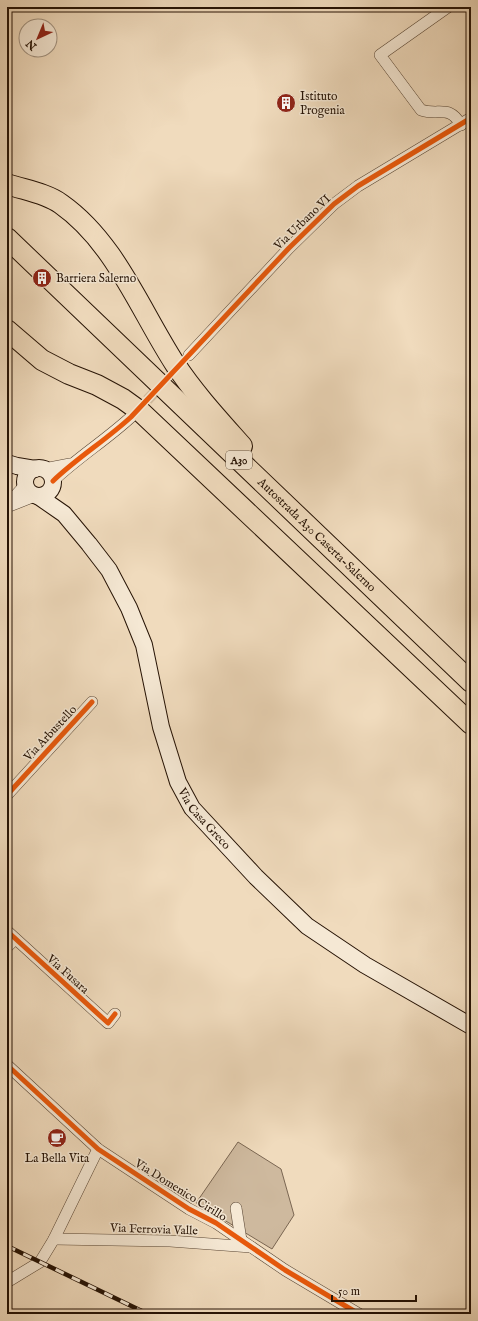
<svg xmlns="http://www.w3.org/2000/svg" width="478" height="1321" font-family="'IM FELL English',serif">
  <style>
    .green { fill: #ceb99e; stroke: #7a6652 }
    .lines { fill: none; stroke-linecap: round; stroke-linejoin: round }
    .street-tunnel { stroke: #d2bda1; stroke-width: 11; stroke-dasharray: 11 5.5; stroke-linecap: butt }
    .street-casing { stroke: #584533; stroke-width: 12 }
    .secondary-casing { stroke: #261305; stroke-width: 18 }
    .highway-casing { stroke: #261305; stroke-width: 22 }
    .street { stroke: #f5e8d4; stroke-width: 11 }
    .secondary { stroke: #f5e8d4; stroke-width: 16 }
    .highway { stroke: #f0dbbd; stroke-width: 20 }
    .rail-casing { stroke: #261305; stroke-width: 4.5 }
    .rail { stroke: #f5e8d4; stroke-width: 3; stroke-dasharray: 9; stroke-linecap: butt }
    .cycleway-casing { stroke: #f5e8d4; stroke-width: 8 }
    .cycleway { stroke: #e8590c; stroke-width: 5 }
    .labels { text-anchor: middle; stroke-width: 3; stroke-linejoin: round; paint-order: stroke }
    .shield { fill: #f5e8d4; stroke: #645343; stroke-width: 1 }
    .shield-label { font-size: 11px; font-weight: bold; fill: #261305 }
    .poi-label { font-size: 12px; fill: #261305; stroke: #f5e8d4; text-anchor: start }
    .street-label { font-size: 12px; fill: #261305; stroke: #f5e8d4 }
  </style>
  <rect width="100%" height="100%" fill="#f0dbbd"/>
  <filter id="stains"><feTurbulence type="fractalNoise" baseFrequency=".005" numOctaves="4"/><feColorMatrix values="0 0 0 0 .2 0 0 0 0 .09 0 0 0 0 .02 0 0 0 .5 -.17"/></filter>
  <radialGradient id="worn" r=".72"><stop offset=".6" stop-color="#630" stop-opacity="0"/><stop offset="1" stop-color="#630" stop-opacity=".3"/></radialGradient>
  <path class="green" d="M 238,1142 L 281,1169 L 294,1215 L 272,1249 L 196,1203 Z"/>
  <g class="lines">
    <path class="street-tunnel" d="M 136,412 L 180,365"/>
    <defs>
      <g id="street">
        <path d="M 448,7 L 380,55 L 421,110 C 439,116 449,104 461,125"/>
        <path d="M 189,355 L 289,248 L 334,204 L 358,186 L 471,118"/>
        <path d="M 44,469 L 70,464"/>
        <path d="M 53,481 C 77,458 106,440 131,417"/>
        <path d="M 7,505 L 25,485"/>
        <path d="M 7,507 L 35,496"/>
        <path d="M 7,795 L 92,702"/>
        <path d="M 7,931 L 108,1023 L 115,1014"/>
        <path d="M 7,947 L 15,939"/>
        <path d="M 7,1065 L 98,1149 L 189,1209 L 216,1223 L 285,1270 L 359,1314"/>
        <path d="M 236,1208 L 241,1240"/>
        <path d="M 54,1239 L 170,1241 L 251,1247"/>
        <path d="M 7,1282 L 40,1262 L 54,1239 L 98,1149"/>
      </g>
      <g id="secondary">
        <path d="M 7,463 L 17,466 L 35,469"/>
        <circle cx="39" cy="482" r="14"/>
        <path id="s1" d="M 38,496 L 64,514 L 89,544 L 109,570 L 129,608 L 144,645 L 161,727 L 178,782 L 192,808 L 256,877 L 307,926 L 365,965 L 471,1026"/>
      </g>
      <g id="highway">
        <path d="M 7,184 C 24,190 46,193 61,204 C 115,242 140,310 175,364 C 194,393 219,420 242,446"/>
        <path id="s2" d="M 7,238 L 471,682"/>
        <path d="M 7,330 L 42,360 L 69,374 L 97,385 L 123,399 L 141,412 L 471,724"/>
      </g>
    </defs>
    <use href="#street" class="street-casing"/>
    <use href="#secondary" class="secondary-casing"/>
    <use href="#highway" class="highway-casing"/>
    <use href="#street" class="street"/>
    <use href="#secondary" class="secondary"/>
    <use href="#highway" class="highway"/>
    <defs>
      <path id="rail" d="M 7,1246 L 148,1314"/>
    </defs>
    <use href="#rail" class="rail-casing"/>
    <use href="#rail" class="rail"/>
    <defs>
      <g id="cycleway">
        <path d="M 53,481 C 77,458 106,440 131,417 L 289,248 L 334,204 L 358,186 L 471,118"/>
        <path d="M 7,795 L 92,702"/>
        <path d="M 7,931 L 108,1023 L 115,1014"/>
        <path d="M 7,1065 L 98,1149 L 189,1209 L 216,1223 L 285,1270 L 359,1314"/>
      </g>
    </defs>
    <use href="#cycleway" class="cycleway-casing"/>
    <use href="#cycleway" class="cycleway"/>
  </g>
  <defs>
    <symbol id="building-disc" viewBox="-11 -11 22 22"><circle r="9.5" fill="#8f2418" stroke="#f5e8d4"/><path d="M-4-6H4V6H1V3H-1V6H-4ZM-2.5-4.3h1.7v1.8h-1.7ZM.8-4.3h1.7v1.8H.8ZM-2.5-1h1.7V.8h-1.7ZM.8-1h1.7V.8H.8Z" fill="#fff"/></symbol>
    <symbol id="cafe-disc" viewBox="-11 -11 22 22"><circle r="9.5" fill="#8f2418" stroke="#f5e8d4"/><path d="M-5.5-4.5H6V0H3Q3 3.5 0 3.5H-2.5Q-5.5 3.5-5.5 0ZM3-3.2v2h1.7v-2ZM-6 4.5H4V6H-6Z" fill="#fff"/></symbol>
  </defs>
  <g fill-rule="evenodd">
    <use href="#building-disc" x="275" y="92" width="22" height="22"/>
    <use href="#building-disc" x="31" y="267" width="22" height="22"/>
    <use href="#cafe-disc" x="46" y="1127" width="22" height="22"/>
  </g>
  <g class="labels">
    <rect class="shield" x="226" y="451" width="26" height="18" rx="3"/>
    <g class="shield-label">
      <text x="239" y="464">A30</text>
    </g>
    <g class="poi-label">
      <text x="300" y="100">Istituto<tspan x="300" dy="14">Progenia</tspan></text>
      <text x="56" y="282">Barriera Salerno</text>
      <text x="57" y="1162" text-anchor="middle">La Bella Vita</text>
    </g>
    <g class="street-label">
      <text transform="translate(302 222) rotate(-44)" y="4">Via Urbano VI</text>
      <text dy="4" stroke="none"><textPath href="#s2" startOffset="429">Autostrada A30 Caserta-Salerno</textPath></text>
      <text transform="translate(50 733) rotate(-47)" y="4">Via Arbustello</text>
      <text dy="4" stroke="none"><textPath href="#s1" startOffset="373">Via Casa Greco</textPath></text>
      <text transform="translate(68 974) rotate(42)" y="4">Via Fusara</text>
      <text transform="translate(181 1190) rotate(32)" y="4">Via Domenico Cirillo</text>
      <text transform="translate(154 1229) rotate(2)" y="4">Via Ferrovia Valle</text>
    </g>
  </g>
  <rect width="478" height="1321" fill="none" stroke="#f0dbbd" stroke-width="24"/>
  <rect x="8" y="8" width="462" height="1305" fill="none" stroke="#261305" stroke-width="2"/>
  <rect x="12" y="12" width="454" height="1297" fill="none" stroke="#261305"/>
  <g transform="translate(38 38) rotate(224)"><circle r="19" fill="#f5e8d4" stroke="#a29381"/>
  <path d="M0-3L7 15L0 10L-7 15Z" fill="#8f2418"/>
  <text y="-6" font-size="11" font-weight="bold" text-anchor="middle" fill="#261305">N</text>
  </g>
  <path d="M332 1295v6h84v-6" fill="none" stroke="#261305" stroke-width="2"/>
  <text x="338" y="1295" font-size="12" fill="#261305" stroke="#f5e8d4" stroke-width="3" paint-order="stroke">50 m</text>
  <rect width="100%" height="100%" filter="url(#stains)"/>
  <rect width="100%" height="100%" fill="url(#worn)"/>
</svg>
